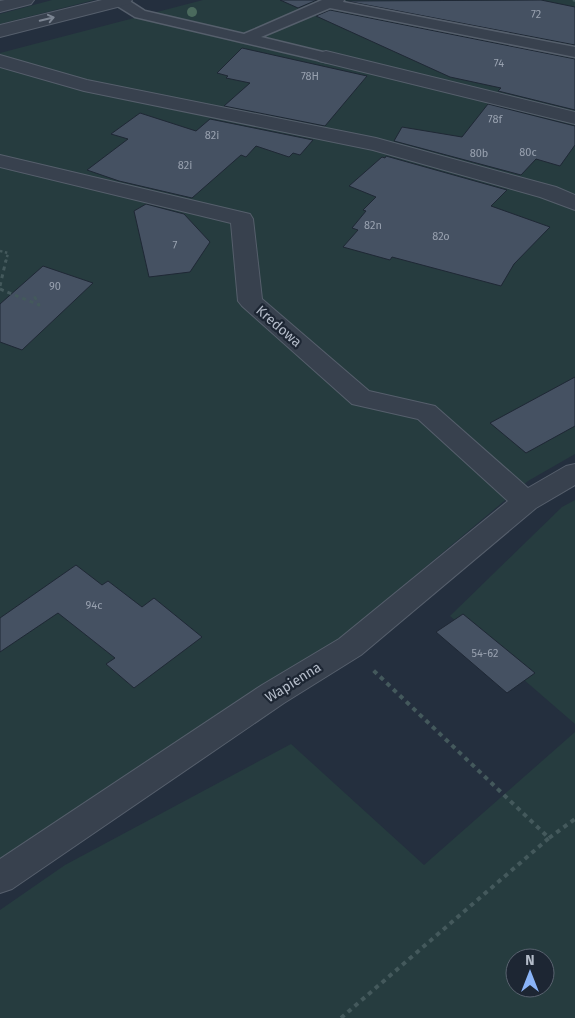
<svg xmlns="http://www.w3.org/2000/svg" width="575" height="1018" font-family="'Fira Sans',sans-serif">
  <style>
    .green { fill: #263c3f; fill-rule: evenodd }
    .building { fill: #455162; stroke: #1f2835 }
    .lines { fill: none; stroke-linecap: round; stroke-linejoin: round }
    .service-casing { stroke: #565f6c; stroke-width: 3 }
    .minor-casing { stroke: #565f6c; stroke-width: 2 }
    .tertiary-casing { stroke: #565f6c; stroke-width: 2 }
    .path-far2 { stroke: #44595c; stroke-width: 2.5; stroke-dasharray: 2.5 2.5; stroke-linecap: butt }
    .path-far1 { stroke: #44595c; stroke-width: 3; stroke-dasharray: 4 4; stroke-linecap: butt }
    .path { stroke: #44595c; stroke-width: 4; stroke-dasharray: 4.5 4.5; stroke-linecap: butt }
    .service { fill: #38414e; fill-rule: evenodd }
    .minor { fill: #38414e; fill-rule: evenodd }
    .tertiary { fill: #38414e; fill-rule: evenodd }
    .tree { fill: #4b6a5d }
    .oneway { stroke: #7c8592 }
    .labels { text-anchor: middle; stroke-width: 4.5; stroke-linejoin: round; paint-order: stroke }
    .number-label { font-size: 11px; fill: #98a1af }
    .street-label { font-size: 14px; fill: #b4bcc9; stroke: #1d2633 }
  </style>
  <rect width="100%" height="100%" fill="#242f3e"/>
  <g class="green">
    <path d="M 52,0 L 94,0 L 0,24 L 0,14 Z"/>
    <path d="M 203,0 L 575,0 L 575,454 L 528,481 L 342,637 L 0,867 L 0,53 Z"/>
    <path d="M 575,500 L 575,724 L 450,616 L 562,507 Z"/>
    <path d="M 575,732 L 575,1018 L 0,1018 L 0,910 L 65,865 L 291,744 L 424,865 ZM 515,958 L 545,958 L 545,988 L 515,988 Z"/>
  </g>
  <g class="building">
    <path d="M 280,0 L 317,0 L 298,8 Z"/>
    <path d="M 541,0 L 575,7 L 575,45 L 346,1 Z"/>
    <path d="M 330,10 L 575,59 L 575,110 L 498,91 L 501,88 L 450,77 L 316,16 Z"/>
    <path d="M 242,48 L 367,76 L 325,126 L 224,106 L 250,83 L 226,78 L 228,76 L 217,73 Z"/>
    <path d="M 488,104 L 575,126 L 575,145 L 560,166 L 536,159 L 521,175 L 394,141 L 402,127 L 462,137 Z"/>
    <path d="M 140,113 L 196,131 L 210,119 L 313,140 L 300,155 L 293,153 L 289,157 L 256,146 L 246,157 L 241,155 L 192,198 L 119,181 L 87,170 L 128,139 L 111,134 Z"/>
    <path d="M 386,156 L 507,190 L 491,206 L 550,227 L 514,264 L 501,286 L 392,257 L 390,260 L 343,247 L 358,230 L 352,228 L 366,211 L 363,210 L 376,197 L 349,186 L 382,157 L 385,158 Z"/>
    <path d="M 146,204 L 184,214 L 210,242 L 190,272 L 149,277 L 134,211 Z"/>
    <path d="M 43,266 L 93,283 L 22,350 L 0,342 L 0,304 Z"/>
    <path d="M 575,377 L 575,426 L 526,453 L 490,423 Z"/>
    <path d="M 76,565 L 102,585 L 108,581 L 142,607 L 154,598 L 202,637 L 134,688 L 106,664 L 115,658 L 58,613 L 0,652 L 0,618 Z"/>
    <path d="M 463,614 L 535,673 L 507,693 L 436,632 Z"/>
  </g>
  <g class="lines">
    <defs>
      <path id="service" d="M 112,0 L 128,0 L 145,11 L 244,34 L 322,0 L 344,0 L 343,2 L 575,47 L 575,57 L 330,8 L 261,37 L 331,54 L 334,57 L 331,60 L 326,62 L 135,17 L 114,4 Z"/>
      <g id="minor">
        <path d="M 326,51 L 575,112 L 575,124 L 319,61 L 317,57 L 319,53 Z"/>
        <path d="M 0,55 L 87,80 L 376,138 L 556,187 L 575,195 L 575,210 L 540,197 L 373,150 L 84,91 L 0,67 Z"/>
        <path d="M 0,155 L 250,214 L 253,219 L 262,299 L 369,391 L 435,406 L 528,488 L 566,466 L 575,464 L 575,485 L 536,508 L 361,655 L 284,703 L 12,889 L 0,893 L 0,859 L 262,685 L 339,639 L 508,501 L 418,419 L 352,404 L 242,306 L 238,301 L 231,223 L 0,167 Z"/>
      </g>
      <g id="tertiary">
        <path d="M 5,0 L 34,0 L 31,4 L 0,12 L 0,1 Z"/>
        <path d="M 102,0 L 132,0 L 129,4 L 0,37 L 0,25 Z"/>
      </g>
    </defs>
    <use href="#service" class="service-casing"/>
    <use href="#minor" class="minor-casing"/>
    <use href="#tertiary" class="tertiary-casing"/>
    <g class="path-far2">
      <path d="M 573,0 L 575,1"/>
      <path d="M 0,251 L 8,253 L 6,261"/>
    </g>
    <g class="path-far1">
      <path d="M 0,286 L 6,260"/>
      <path d="M 0,289 L 39,305 L 33,294"/>
    </g>
    <g class="path">
      <path d="M 549,838 L 575,819"/>
      <path d="M 341,1018 L 549,838 L 372,669"/>
    </g>
    <use href="#service" class="service"/>
    <use href="#minor" class="minor"/>
    <use href="#tertiary" class="tertiary"/>
  </g>
  <circle class="tree" cx="192" cy="12" r="5"/>
  <defs><path id="oneway-shaft" d="M-6 0H5M1.5-3L5.5 0L1.5 3" fill="none" stroke-width="1.6" stroke-linecap="round" stroke-linejoin="round" transform="scale(1.25)"/></defs>
  <use class="oneway" href="#oneway-shaft" transform="translate(47 19) rotate(-14)"/>
  <g class="labels">
    <g class="number-label">
      <text x="536" y="18">72</text>
      <text x="499" y="67">74</text>
      <text x="310" y="80">78H</text>
      <text x="495" y="123">78f</text>
      <text x="212" y="139">82i</text>
      <text x="528" y="156">80c</text>
      <text x="479" y="157">80b</text>
      <text x="185" y="169">82i</text>
      <text x="373" y="229">82n</text>
      <text x="441" y="240">82o</text>
      <text x="175" y="249">7</text>
      <text x="55" y="290">90</text>
      <text x="94" y="609">94c</text>
      <text x="485" y="657">54-62</text>
    </g>
    <g class="street-label">
      <text transform="translate(279 326) rotate(41)" y="5">Kredowa</text>
      <text transform="translate(293 682) rotate(-32)" y="5">Wapienna</text>
    </g>
  </g>
  <g transform="translate(530 973)"><circle r="24" fill="#1d2633" stroke="#59626f"/>
  <path d="M0-4L9 19L0 12L-9 19Z" fill="#8ab4f8"/>
  <text y="-8" font-size="14" font-weight="bold" text-anchor="middle" fill="#b4bcc9">N</text>
  </g>
</svg>
